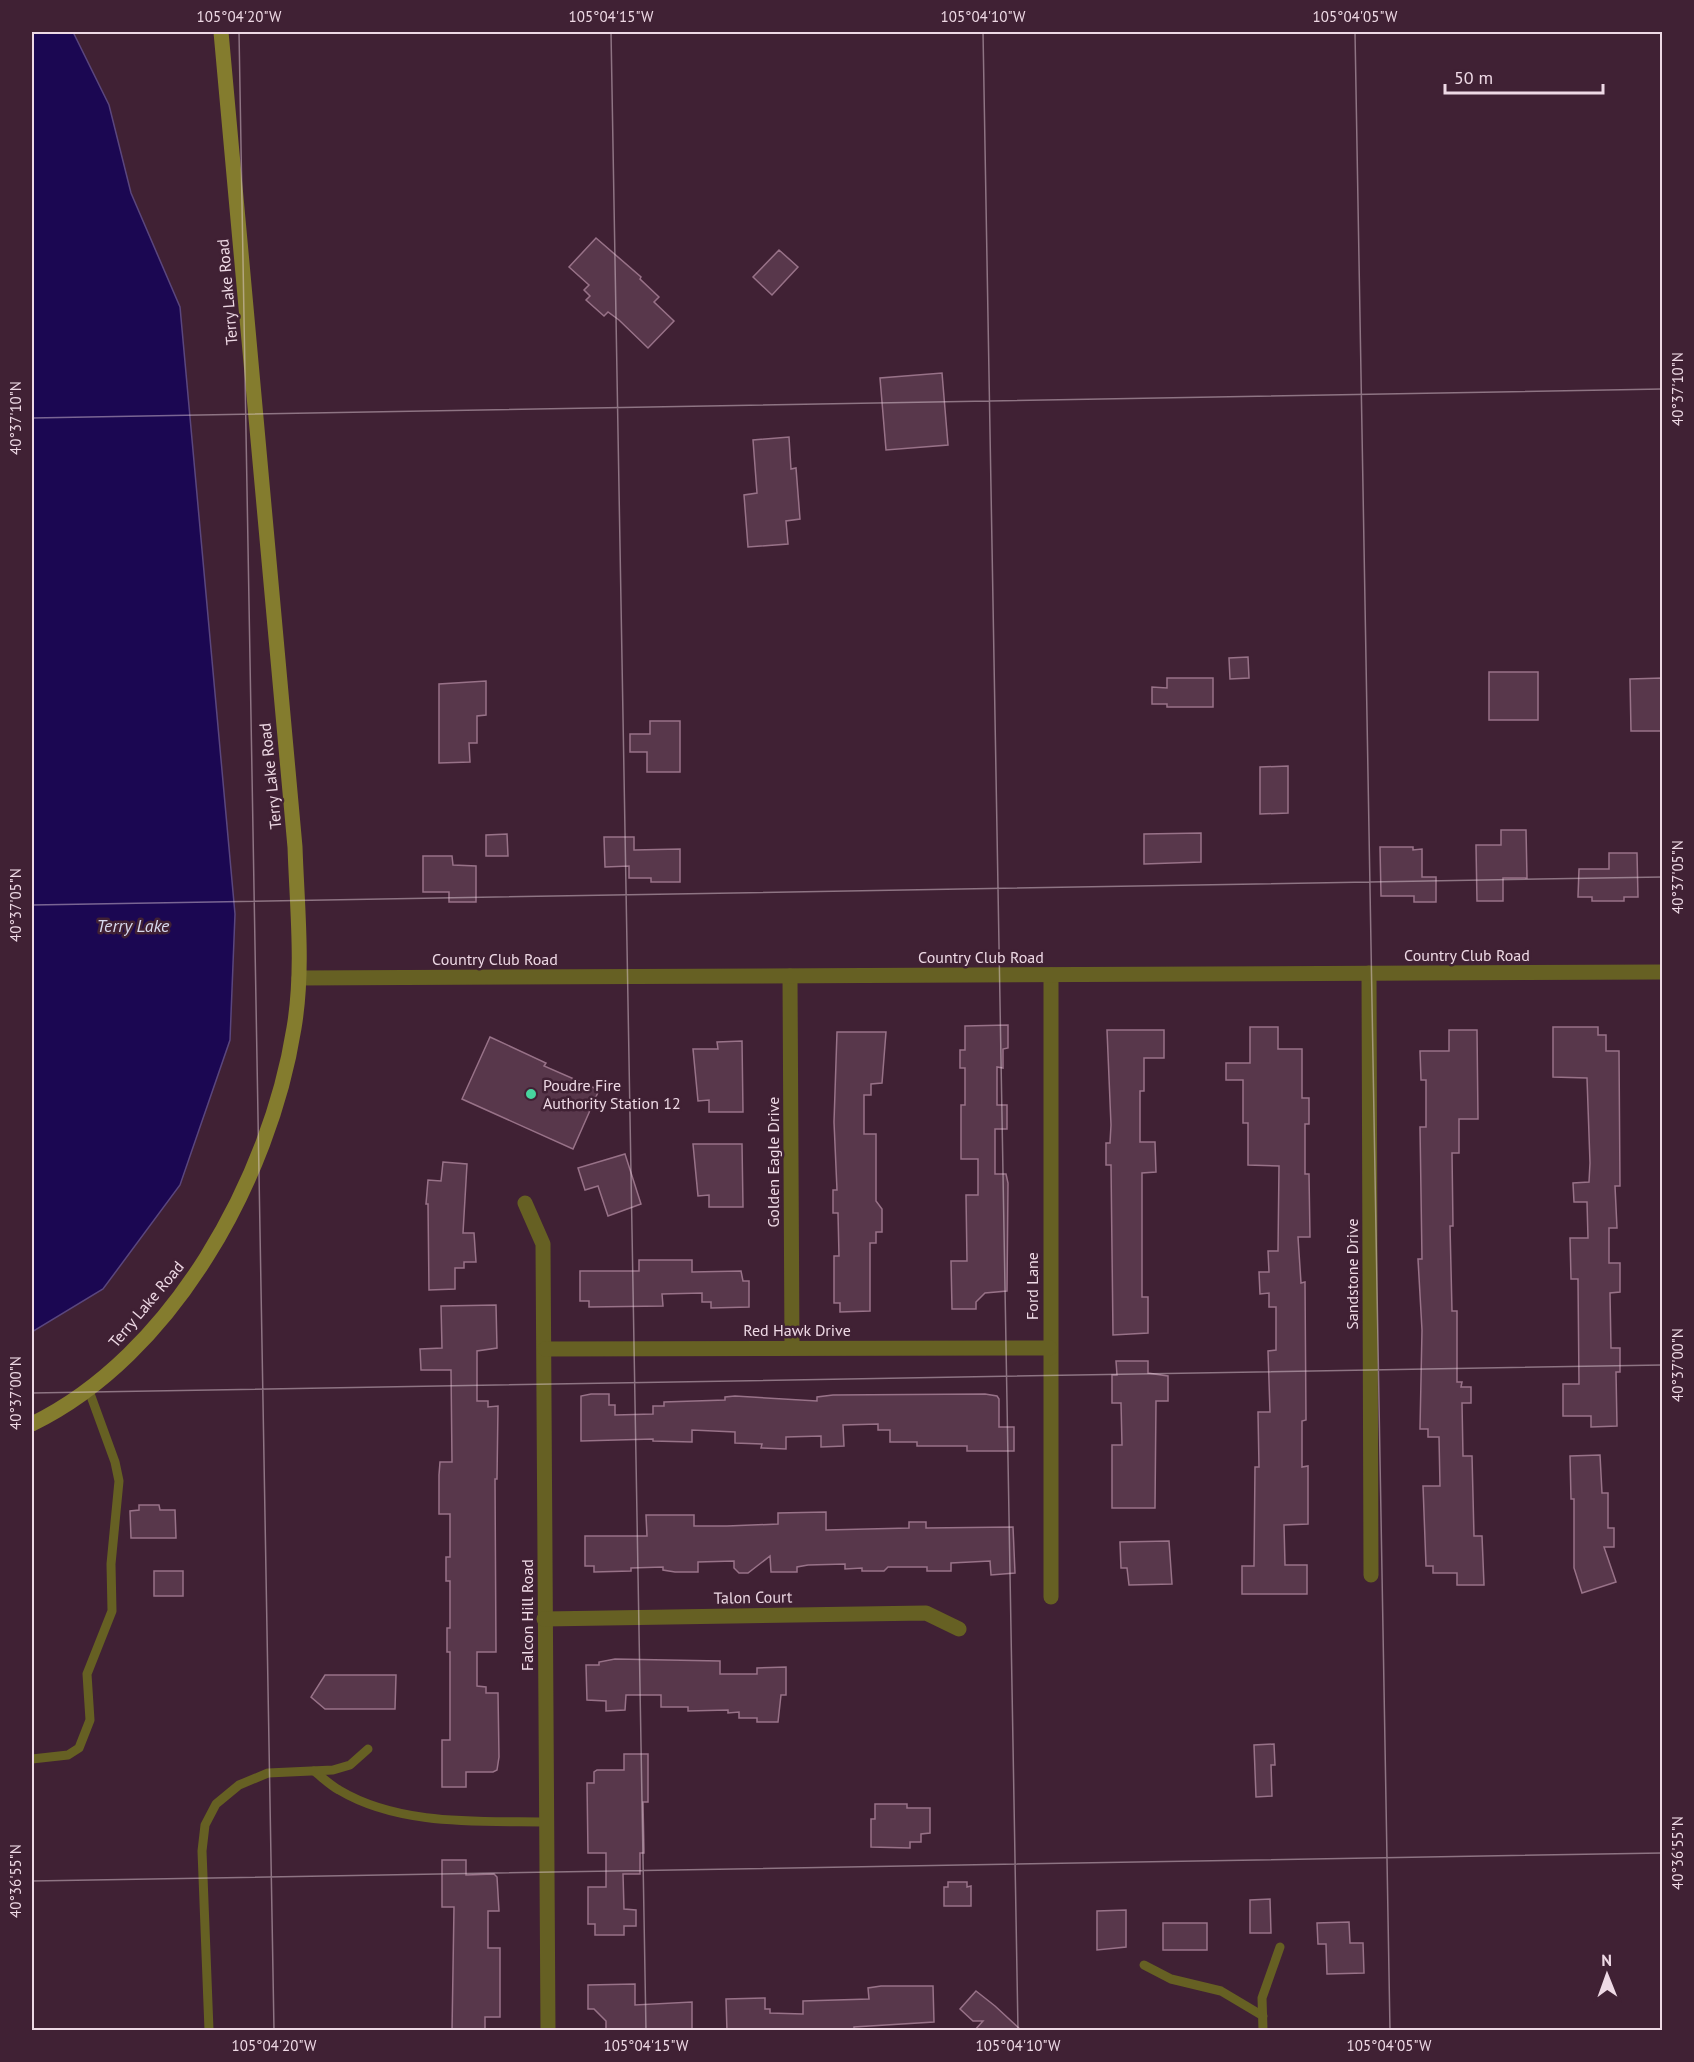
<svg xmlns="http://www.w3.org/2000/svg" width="1694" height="2062" font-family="'PT Sans',sans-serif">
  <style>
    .water { fill: #1b0752; stroke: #5a467e; stroke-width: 1.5 }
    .building { fill: #58374b; stroke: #987288; stroke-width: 1.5 }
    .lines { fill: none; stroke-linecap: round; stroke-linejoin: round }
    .service { stroke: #666023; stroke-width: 9 }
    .minor { stroke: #666023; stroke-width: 15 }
    .tertiary { stroke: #666023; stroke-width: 15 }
    .secondary { stroke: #847c2e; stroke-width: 15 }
    .ticks { fill: none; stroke: #eed9e5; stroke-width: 1.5; stroke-opacity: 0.45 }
    .poi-dot { fill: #47d49e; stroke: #402134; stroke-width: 2 }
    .labels { text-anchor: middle; stroke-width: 5; stroke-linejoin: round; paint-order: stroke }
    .street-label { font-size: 16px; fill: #eed9e5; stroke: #402134 }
    .poi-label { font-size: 16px; fill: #eed9e5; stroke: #402134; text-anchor: start }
    .water-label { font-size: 18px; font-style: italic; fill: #d7d8ee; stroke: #402134 }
    .neatline { fill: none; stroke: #eed9e5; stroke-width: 2 }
    .ticks-label { font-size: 15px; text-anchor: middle; fill: #eed9e5 }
  </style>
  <rect width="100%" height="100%" fill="#402134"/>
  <path class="water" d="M 32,32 L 73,32 L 109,105 L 131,193 L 180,307 L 235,914 L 230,1040 L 180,1185 L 103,1289 L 32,1332 Z"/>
  <g class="building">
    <path d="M 596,238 L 641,277 L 640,279 L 659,297 L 654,302 L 674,321 L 648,348 L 619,320 L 608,312 L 604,316 L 586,300 L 590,296 L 584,290 L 589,285 L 569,267 Z"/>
    <path d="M 779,250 L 798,267 L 772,295 L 753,277 Z"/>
    <path d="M 942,373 L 948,445 L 886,450 L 880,378 Z"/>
    <path d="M 789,437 L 791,469 L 796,468 L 800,519 L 786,521 L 788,544 L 748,547 L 744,495 L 757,493 L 753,440 Z"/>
    <path d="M 1248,657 L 1249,678 L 1230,679 L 1229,658 Z"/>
    <rect x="1489" y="672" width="49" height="48"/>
    <path d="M 1167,678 L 1213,678 L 1213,707 L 1167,707 L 1167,704 L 1152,704 L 1152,687 L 1167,688 Z"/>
    <path d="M 1662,678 L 1662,731 L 1631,731 L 1630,679 Z"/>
    <path d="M 486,681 L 486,715 L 477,716 L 477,743 L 469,743 L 470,762 L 439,763 L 439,684 Z"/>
    <path d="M 650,721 L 680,721 L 680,772 L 647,772 L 647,752 L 630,752 L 630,734 L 650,734 Z"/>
    <path d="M 1288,766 L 1288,813 L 1260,814 L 1260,767 Z"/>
    <path d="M 1501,830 L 1526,830 L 1527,878 L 1503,878 L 1503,901 L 1477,901 L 1476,845 L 1501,845 Z"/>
    <path d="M 1201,833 L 1201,862 L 1144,864 L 1144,834 Z"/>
    <path d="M 507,834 L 508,856 L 486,856 L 486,835 Z"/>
    <path d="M 604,837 L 634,837 L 634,850 L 680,849 L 680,882 L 651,882 L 651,878 L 629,878 L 629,866 L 605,867 Z"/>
    <path d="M 1380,847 L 1413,847 L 1413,850 L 1422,849 L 1422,877 L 1436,877 L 1436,902 L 1414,902 L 1414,896 L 1381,896 Z"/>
    <path d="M 1609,853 L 1637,853 L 1638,897 L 1624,897 L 1624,901 L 1592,901 L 1592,897 L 1578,897 L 1579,869 L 1609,869 Z"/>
    <path d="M 423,856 L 452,856 L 453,865 L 476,866 L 476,902 L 449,902 L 449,892 L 423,892 Z"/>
    <path d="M 1008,1025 L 1008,1048 L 1003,1049 L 1003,1068 L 997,1067 L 997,1105 L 1007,1105 L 1007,1129 L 995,1129 L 995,1174 L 1006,1174 L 1008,1183 L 1007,1291 L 985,1293 L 976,1302 L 976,1309 L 952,1309 L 951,1261 L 967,1261 L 966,1195 L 978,1195 L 978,1159 L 961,1159 L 961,1105 L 965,1105 L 965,1068 L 960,1068 L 960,1050 L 965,1050 L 965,1026 Z"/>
    <path d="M 1250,1027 L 1278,1027 L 1278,1049 L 1302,1049 L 1302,1098 L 1309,1098 L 1309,1124 L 1305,1124 L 1305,1174 L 1309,1174 L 1310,1237 L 1298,1237 L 1301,1283 L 1305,1282 L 1306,1420 L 1302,1421 L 1302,1467 L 1308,1466 L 1308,1524 L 1284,1525 L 1285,1565 L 1307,1565 L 1307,1594 L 1242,1594 L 1242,1566 L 1254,1566 L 1255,1467 L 1259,1467 L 1258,1412 L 1270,1412 L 1268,1351 L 1276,1350 L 1276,1307 L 1269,1307 L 1269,1293 L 1260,1294 L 1259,1272 L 1269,1272 L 1268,1251 L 1278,1251 L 1279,1166 L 1248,1165 L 1248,1123 L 1243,1123 L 1243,1080 L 1226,1080 L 1226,1063 L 1250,1063 Z"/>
    <path d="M 1553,1027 L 1598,1027 L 1598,1035 L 1606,1035 L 1606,1051 L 1619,1051 L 1620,1186 L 1615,1186 L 1617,1228 L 1609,1228 L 1609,1263 L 1620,1263 L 1620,1292 L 1610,1293 L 1611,1348 L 1620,1348 L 1620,1372 L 1616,1372 L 1617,1426 L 1591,1427 L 1591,1416 L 1563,1416 L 1563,1384 L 1579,1384 L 1578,1279 L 1571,1279 L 1570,1238 L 1588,1238 L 1587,1202 L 1574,1202 L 1573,1183 L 1589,1182 L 1590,1163 L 1587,1078 L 1553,1077 Z"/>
    <path d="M 1107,1030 L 1164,1030 L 1164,1058 L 1144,1058 L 1144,1091 L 1140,1091 L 1140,1142 L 1155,1142 L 1156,1172 L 1142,1173 L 1142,1297 L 1148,1297 L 1148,1333 L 1113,1335 L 1111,1165 L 1106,1165 L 1106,1143 L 1110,1143 L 1111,1125 Z"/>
    <path d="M 1449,1030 L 1477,1030 L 1478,1119 L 1459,1119 L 1459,1153 L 1452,1153 L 1453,1226 L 1450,1226 L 1452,1311 L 1457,1311 L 1457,1382 L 1462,1382 L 1461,1387 L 1471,1387 L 1471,1403 L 1462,1403 L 1463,1456 L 1472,1456 L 1474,1536 L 1482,1536 L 1484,1585 L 1457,1585 L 1457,1573 L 1433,1573 L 1433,1566 L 1426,1566 L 1423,1486 L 1440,1486 L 1439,1437 L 1428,1437 L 1428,1429 L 1420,1429 L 1422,1330 L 1418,1259 L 1422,1259 L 1420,1127 L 1426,1127 L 1426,1080 L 1421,1080 L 1420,1051 L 1449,1051 Z"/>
    <path d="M 837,1032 L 886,1032 L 882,1083 L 871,1084 L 871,1095 L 864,1095 L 864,1134 L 876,1134 L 876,1201 L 882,1209 L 882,1232 L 876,1232 L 876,1243 L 870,1243 L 870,1311 L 840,1312 L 840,1303 L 834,1303 L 834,1256 L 839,1256 L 838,1213 L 833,1213 L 833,1190 L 837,1190 L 834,1122 Z"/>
    <path d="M 490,1037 L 546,1063 L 544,1066 L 599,1090 L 573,1149 L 462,1099 Z"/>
    <path d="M 742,1041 L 743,1112 L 709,1112 L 709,1100 L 698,1101 L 693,1049 L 718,1049 L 717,1042 Z"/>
    <path d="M 693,1144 L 742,1144 L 743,1207 L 709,1207 L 709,1195 L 698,1196 Z"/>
    <path d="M 625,1154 L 641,1204 L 608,1216 L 598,1186 L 585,1190 L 578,1168 Z"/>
    <path d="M 443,1162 L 467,1164 L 463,1233 L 474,1233 L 476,1262 L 464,1262 L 464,1268 L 455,1268 L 455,1289 L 429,1290 L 428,1204 L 426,1204 L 428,1180 L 441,1181 Z"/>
    <path d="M 639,1260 L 692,1260 L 692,1272 L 741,1271 L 743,1281 L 749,1281 L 749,1307 L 711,1308 L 711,1302 L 702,1302 L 702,1293 L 662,1294 L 663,1306 L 589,1307 L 589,1301 L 580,1301 L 580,1271 L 639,1271 Z"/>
    <path d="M 496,1305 L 497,1348 L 477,1351 L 477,1401 L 488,1401 L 488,1407 L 498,1406 L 497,1479 L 495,1479 L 496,1652 L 477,1652 L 477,1686 L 486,1687 L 486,1693 L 498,1693 L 499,1757 L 497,1770 L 493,1772 L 466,1772 L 466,1787 L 442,1787 L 442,1740 L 450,1740 L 450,1652 L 447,1652 L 447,1628 L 450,1628 L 450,1581 L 446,1581 L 446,1557 L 450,1557 L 450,1514 L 439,1514 L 439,1475 L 440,1462 L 452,1462 L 451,1370 L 421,1370 L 420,1349 L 442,1348 L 441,1306 Z"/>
    <path d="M 1116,1361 L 1148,1361 L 1148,1373 L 1168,1376 L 1168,1401 L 1156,1401 L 1155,1508 L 1112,1508 L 1112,1445 L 1122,1445 L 1121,1403 L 1112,1403 L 1112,1375 L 1117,1375 Z"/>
    <path d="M 591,1394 L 609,1394 L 609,1405 L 615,1405 L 615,1415 L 653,1414 L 653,1406 L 664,1406 L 664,1402 L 725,1400 L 725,1397 L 735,1396 L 817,1401 L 817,1397 L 833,1395 L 985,1394 L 997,1396 L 999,1399 L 999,1427 L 1014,1427 L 1014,1451 L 967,1451 L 967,1446 L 917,1446 L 917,1442 L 890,1442 L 890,1430 L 878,1430 L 878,1424 L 843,1425 L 844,1446 L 821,1447 L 821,1436 L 786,1437 L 786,1449 L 761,1448 L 762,1444 L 735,1443 L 735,1432 L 692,1430 L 692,1442 L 653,1441 L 653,1439 L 581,1441 L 581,1396 Z"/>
    <path d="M 1600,1455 L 1602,1493 L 1608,1493 L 1608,1528 L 1614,1528 L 1614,1547 L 1604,1547 L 1616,1582 L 1582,1593 L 1574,1568 L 1574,1499 L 1571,1499 L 1570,1456 Z"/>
    <path d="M 139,1505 L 159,1505 L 160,1510 L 175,1510 L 176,1538 L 131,1538 L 130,1511 L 139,1510 Z"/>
    <path d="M 826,1512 L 826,1530 L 909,1528 L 909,1522 L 926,1522 L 926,1528 L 1013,1527 L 1015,1573 L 991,1575 L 990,1561 L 951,1563 L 951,1571 L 927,1571 L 927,1567 L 888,1567 L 884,1571 L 862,1571 L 862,1568 L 845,1569 L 845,1564 L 808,1565 L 797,1567 L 797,1572 L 771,1572 L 770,1556 L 748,1573 L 739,1573 L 734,1568 L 734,1561 L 698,1562 L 698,1572 L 675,1572 L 663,1570 L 663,1567 L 631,1568 L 631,1571 L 594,1572 L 594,1566 L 585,1566 L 585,1536 L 647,1536 L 646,1515 L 694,1515 L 694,1526 L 727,1526 L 778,1524 L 778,1513 Z"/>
    <path d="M 1169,1541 L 1172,1584 L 1129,1585 L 1127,1568 L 1121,1568 L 1120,1542 Z"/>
    <rect x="154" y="1571" width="29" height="25"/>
    <path d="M 615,1659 L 720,1661 L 720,1674 L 757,1674 L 757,1668 L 786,1667 L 786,1695 L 781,1695 L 778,1722 L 757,1722 L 757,1718 L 739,1718 L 739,1712 L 728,1713 L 728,1710 L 688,1711 L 688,1707 L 661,1707 L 661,1695 L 626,1695 L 625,1710 L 606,1711 L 606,1701 L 587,1700 L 586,1665 L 599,1665 L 599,1662 Z"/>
    <path d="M 325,1675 L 396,1675 L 395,1709 L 325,1709 L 311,1697 Z"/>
    <path d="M 1274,1744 L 1275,1765 L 1271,1765 L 1272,1796 L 1256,1797 L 1254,1745 Z"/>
    <path d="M 624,1754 L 648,1754 L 648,1802 L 643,1802 L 644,1853 L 640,1853 L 640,1874 L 623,1874 L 624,1909 L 636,1910 L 636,1926 L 624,1926 L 624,1935 L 595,1935 L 595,1924 L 588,1924 L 588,1887 L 606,1887 L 606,1853 L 588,1853 L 587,1783 L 594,1783 L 594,1772 L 597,1770 L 624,1770 Z"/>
    <path d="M 875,1804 L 907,1804 L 907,1808 L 930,1808 L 930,1833 L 921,1834 L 921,1842 L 910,1842 L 910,1848 L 871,1847 L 871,1819 L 875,1819 Z"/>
    <path d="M 442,1860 L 466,1860 L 466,1875 L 494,1874 L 497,1877 L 499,1911 L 488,1911 L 488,1948 L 500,1948 L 500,2017 L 485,2017 L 485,2031 L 452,2031 L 454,1907 L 442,1907 Z"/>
    <path d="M 948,1882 L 967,1882 L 967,1887 L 971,1886 L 971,1906 L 944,1906 L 944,1887 L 948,1887 Z"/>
    <path d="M 1270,1899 L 1271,1933 L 1250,1933 L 1250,1900 Z"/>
    <path d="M 1126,1910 L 1126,1947 L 1097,1950 L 1097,1911 Z"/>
    <path d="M 1349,1922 L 1350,1943 L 1363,1943 L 1364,1973 L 1327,1974 L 1326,1944 L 1318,1944 L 1317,1923 Z"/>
    <rect x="1163" y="1923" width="44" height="27"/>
    <path d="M 635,1984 L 635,2005 L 692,2002 L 692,2031 L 606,2031 L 606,2021 L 594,2009 L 588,2009 L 588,1985 Z"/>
    <path d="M 881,1986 L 933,1986 L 934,2022 L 854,2027 L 854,2031 L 727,2031 L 726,1999 L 765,1998 L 765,2009 L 770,2009 L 770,2013 L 803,2014 L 803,2001 L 869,1999 L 868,1988 Z"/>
    <path d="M 976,1991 L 995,2006 L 1022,2031 L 974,2031 L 983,2021 L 973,2021 L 960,2009 Z"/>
  </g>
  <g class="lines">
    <g class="service">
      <path d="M 32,1759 L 68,1755 L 79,1748 L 90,1720 L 87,1674 L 112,1611 L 111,1564 L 119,1481 L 115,1462 L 88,1388"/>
      <path d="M 314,1771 C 322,1777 330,1785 339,1790 C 399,1826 479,1821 546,1822"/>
      <path d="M 1144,1965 L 1171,1979 L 1221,1991 L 1263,2016"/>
      <path d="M 209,2030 L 202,1851 L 205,1825 L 216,1804 L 239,1785 L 268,1773 L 333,1770 L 350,1765 L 368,1749"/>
      <path d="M 1263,2030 L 1262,1998 L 1280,1947"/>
    </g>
    <g class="minor">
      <path d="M 1369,973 L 1371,1575"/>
      <path d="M 1051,975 L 1051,1597"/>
      <path d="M 790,976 L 792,1348"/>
      <path d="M 525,1203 L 543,1244 L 548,2030"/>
      <path d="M 545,1349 L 1050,1348"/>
      <path d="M 544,1619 L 926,1613 L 959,1629"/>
    </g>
    <path class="tertiary" d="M 299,978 L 1662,972"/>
    <path class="secondary" d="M 32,1424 C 172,1356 270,1179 294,1028 C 304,969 297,907 295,847 L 221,32"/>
  </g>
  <path class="ticks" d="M 239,32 L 274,2030M 611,32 L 646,2030M 983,32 L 1018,2030M 1355,32 L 1390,2030M 32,418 L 1662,389M 32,905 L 1662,877M 32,1393 L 1662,1365M 32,1881 L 1662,1853"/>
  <circle class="poi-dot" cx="531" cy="1094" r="6"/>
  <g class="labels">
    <g class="street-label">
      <text transform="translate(227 292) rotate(-95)" y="6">Terry Lake Road</text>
      <text transform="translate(270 776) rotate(-96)" y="6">Terry Lake Road</text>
      <text x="1467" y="961">Country Club Road</text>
      <text x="981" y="963">Country Club Road</text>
      <text x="495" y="965">Country Club Road</text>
      <text transform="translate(773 1162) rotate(-90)" y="6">Golden Eagle Drive</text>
      <text transform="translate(1352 1274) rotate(-90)" y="6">Sandstone Drive</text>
      <text transform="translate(1032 1286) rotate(-90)" y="6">Ford Lane</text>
      <text transform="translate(146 1304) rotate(-50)" y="6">Terry Lake Road</text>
      <text x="797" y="1336">Red Hawk Drive</text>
      <text transform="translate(753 1597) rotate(-1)" y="6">Talon Court</text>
      <text transform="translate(527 1615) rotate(-90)" y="6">Falcon Hill Road</text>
    </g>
    <g class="poi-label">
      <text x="543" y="1091">Poudre Fire<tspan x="543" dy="18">Authority Station 12</tspan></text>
    </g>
    <g class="water-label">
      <text x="133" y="932">Terry Lake</text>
    </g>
  </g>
  <rect width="1694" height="2062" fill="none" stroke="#402134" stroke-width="66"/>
  <g transform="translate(1607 1975) rotate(359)" stroke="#402134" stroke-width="4.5" paint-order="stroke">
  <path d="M0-4.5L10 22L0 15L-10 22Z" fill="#eed9e5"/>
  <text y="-9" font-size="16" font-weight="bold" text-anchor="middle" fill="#eed9e5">N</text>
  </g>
  <path d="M1445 84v9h158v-9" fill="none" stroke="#eed9e5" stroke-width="3"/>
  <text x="1454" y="84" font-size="18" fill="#eed9e5" stroke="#402134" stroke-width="4.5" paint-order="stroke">50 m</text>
  <rect x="33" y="33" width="1628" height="1996" class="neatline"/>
  <g class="ticks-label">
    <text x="239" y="22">105°04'20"W</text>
    <text x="611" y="22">105°04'15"W</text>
    <text x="983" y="22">105°04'10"W</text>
    <text x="1355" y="22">105°04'05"W</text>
    <text transform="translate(1678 389) rotate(-90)" y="5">40°37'10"N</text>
    <text transform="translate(16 418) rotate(-90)" y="5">40°37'10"N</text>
    <text transform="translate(1678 877) rotate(-90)" y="5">40°37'05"N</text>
    <text transform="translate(16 905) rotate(-90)" y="5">40°37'05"N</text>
    <text transform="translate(1678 1365) rotate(-90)" y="5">40°37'00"N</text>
    <text transform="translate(16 1393) rotate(-90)" y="5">40°37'00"N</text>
    <text transform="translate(1678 1853) rotate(-90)" y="5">40°36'55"N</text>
    <text transform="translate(16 1881) rotate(-90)" y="5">40°36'55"N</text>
    <text x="274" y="2051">105°04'20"W</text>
    <text x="646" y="2051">105°04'15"W</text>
    <text x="1018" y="2051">105°04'10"W</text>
    <text x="1389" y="2051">105°04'05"W</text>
  </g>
</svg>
